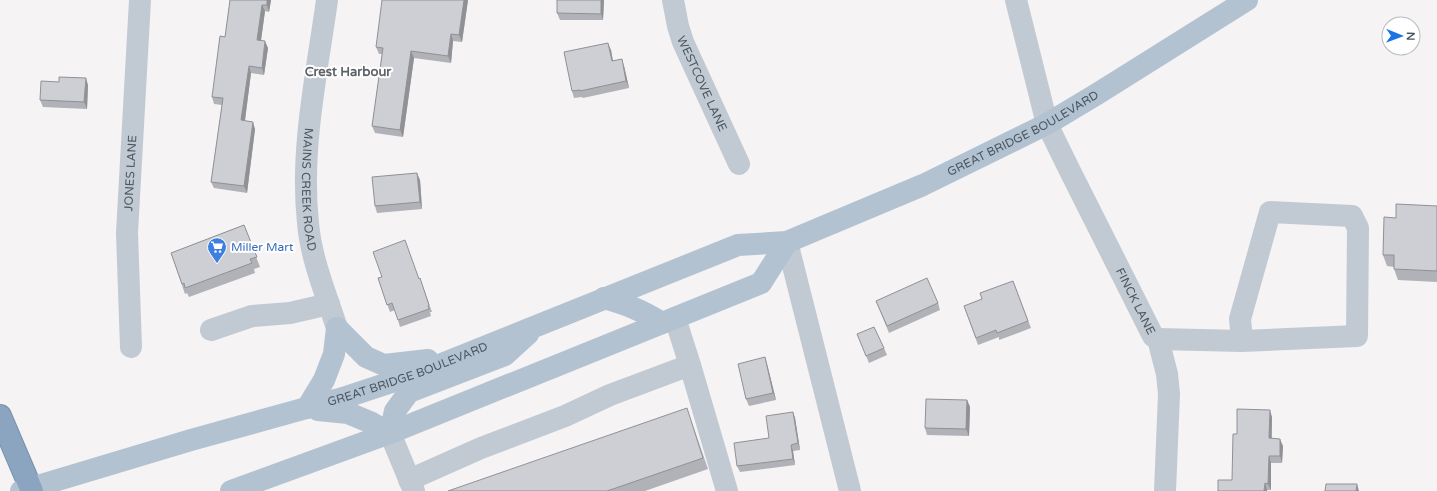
<svg xmlns="http://www.w3.org/2000/svg" width="1437" height="491" font-family="'Varela Round',sans-serif">
  <style>
    .lines { fill: none; stroke-linecap: round; stroke-linejoin: round }
    .highway-casing { stroke: #7690ad; stroke-width: 24 }
    .minor { stroke: #c1cad2; stroke-width: 22 }
    .major { stroke: #b3c2d1; stroke-width: 22 }
    .highway { stroke: #8ba5c1; stroke-width: 22 }
    .wall { fill: #b0b2b7 }
    .shaded-wall { fill: #909195 }
    .building { fill: #cdcfd5; stroke: #909195 }
    .labels { text-anchor: middle; stroke-width: 4; stroke-linejoin: round; paint-order: stroke }
    .street-label { font-size: 12px; fill: #4a5661; stroke: #fff }
    .shop-label { font-size: 12px; fill: #366cbe; stroke: #fff; text-anchor: start }
    .neighbourhood-label { font-size: 13px; font-weight: bold; fill: #5f6368; stroke: #fff }
  </style>
  <rect width="100%" height="100%" fill="#f5f3f3"/>
  <g class="lines">
    <defs>
      <path id="highway" d="M 0,416 L 32,491"/>
    </defs>
    <use href="#highway" class="highway-casing"/>
    <g class="minor">
      <path id="s1" d="M 327,0 C 317,73 300,149 308,223 C 311,259 326,294 337,328"/>
      <path id="s2" d="M 673,0 L 678,26 L 683,42 L 739,164"/>
      <path id="s3" d="M 1016,0 L 1047,124 L 1069,169 L 1153,336 L 1158,339 L 1167,374 L 1169,394 L 1165,491"/>
      <path d="M 787,242 L 850,491"/>
      <path d="M 675,318 L 690,365 L 727,491"/>
      <path d="M 211,330 L 252,316 L 290,313 L 329,304"/>
      <path d="M 1158,339 L 1242,341 L 1357,336 L 1358,228 L 1352,216 L 1270,212 L 1240,319 L 1242,341"/>
      <path id="s4" d="M 131,347 L 127,233 L 140,0"/>
      <path d="M 390,433 L 414,491"/>
      <path d="M 409,480 L 481,448 L 565,416 L 610,395 L 690,365"/>
    </g>
    <g class="major">
      <path d="M 604,298 C 628,305 641,310 662,323"/>
      <path d="M 337,328 L 366,357 L 384,365 L 428,360"/>
      <path d="M 307,408 L 324,380 L 334,354 L 337,328"/>
      <path d="M 318,410 L 348,413 L 372,423 L 390,433"/>
      <path d="M 390,433 L 395,411 L 409,392 L 505,355 L 528,334"/>
      <path id="s5" d="M 21,491 L 191,440 L 346,397 L 422,372 L 738,245 L 787,242 L 923,185 L 1047,124 L 1097,94 L 1247,0"/>
      <path d="M 231,491 L 390,433 L 761,283 L 787,242"/>
    </g>
    <use href="#highway" class="highway"/>
  </g>
  <g class="wall">
    <path d="M 230,0 L 271,0 L 269,12 L 265,11 L 261,41 L 268,48 L 264,75 L 251,73 L 245,121 L 255,129 L 247,193 L 214,188 L 211,182 L 222,105 L 214,104 L 212,97 L 225,37 Z"/>
    <path d="M 468,0 L 462,42 L 453,41 L 451,63 L 414,58 L 403,137 L 375,133 L 372,126 L 382,54 L 379,54 L 376,47 Z"/>
    <path d="M 604,0 L 603,20 L 560,20 L 557,13 Z"/>
    <path d="M 611,50 L 613,61 L 624,66 L 629,88 L 583,98 L 582,97 L 574,98 L 572,91 Z"/>
    <path d="M 59,82 L 88,85 L 87,109 L 43,107 L 40,100 Z"/>
    <path d="M 420,180 L 422,209 L 377,213 L 375,206 Z"/>
    <path d="M 1437,206 L 1437,282 L 1398,280 L 1394,269 L 1394,267 L 1387,266 L 1383,255 L 1396,218 Z"/>
    <path d="M 244,225 L 260,267 L 254,269 L 255,273 L 189,297 L 187,293 L 185,294 L 171,253 Z"/>
    <path d="M 378,278 L 419,279 L 420,278 L 432,312 L 430,312 L 431,316 L 400,327 L 395,310 L 390,312 Z"/>
    <path d="M 1013,281 L 1031,328 L 999,340 L 999,337 L 978,345 L 964,306 L 982,299 Z"/>
    <path d="M 876,301 L 938,303 L 940,310 L 889,333 Z"/>
    <path d="M 857,334 L 884,348 L 887,355 L 869,363 Z"/>
    <path d="M 765,357 L 767,364 L 776,400 L 749,406 L 746,399 Z"/>
    <path d="M 967,400 L 970,407 L 969,436 L 927,435 L 925,428 Z"/>
    <path d="M 793,412 L 795,418 L 800,450 L 793,451 L 795,465 L 740,472 L 737,466 L 769,438 Z"/>
    <path d="M 1272,417 L 1272,438 L 1283,446 L 1282,463 L 1271,463 L 1271,490 L 1218,491 L 1232,480 L 1237,434 Z"/>
    <path d="M 691,420 L 708,469 L 645,491 L 448,491 Z"/>
  </g>
  <g class="shaded-wall">
    <path d="M 267,0 L 271,0 L 269,12 L 267,5 Z"/>
    <path d="M 464,0 L 468,0 L 462,42 L 459,35 Z"/>
    <path d="M 601,0 L 604,0 L 603,20 L 601,14 Z"/>
    <path d="M 262,5 L 265,11 L 260,47 L 257,40 Z"/>
    <path d="M 451,34 L 453,41 L 451,63 L 448,56 Z"/>
    <path d="M 265,41 L 268,48 L 264,75 L 262,68 Z"/>
    <path d="M 608,43 L 611,50 L 614,68 L 612,61 Z"/>
    <path d="M 411,51 L 414,58 L 403,137 L 400,130 Z"/>
    <path d="M 622,59 L 624,66 L 629,88 L 626,81 Z"/>
    <path d="M 249,66 L 251,73 L 244,127 L 241,120 Z"/>
    <path d="M 86,78 L 88,85 L 87,109 L 84,102 Z"/>
    <path d="M 253,122 L 255,129 L 247,193 L 244,186 Z"/>
    <path d="M 417,173 L 420,180 L 422,209 L 420,202 Z"/>
    <path d="M 765,357 L 767,364 L 776,400 L 773,393 Z"/>
    <path d="M 967,400 L 970,407 L 969,436 L 966,429 Z"/>
    <path d="M 1270,410 L 1272,417 L 1271,445 L 1269,438 Z"/>
    <path d="M 793,412 L 795,418 L 800,450 L 798,443 Z"/>
    <path d="M 1280,439 L 1283,446 L 1282,463 L 1280,456 Z"/>
    <path d="M 791,445 L 793,451 L 795,465 L 793,459 Z"/>
    <path d="M 1269,456 L 1271,463 L 1271,490 L 1268,484 Z"/>
    <path d="M 1265,483 L 1267,490 L 1267,491 L 1264,491 Z"/>
    <path d="M 1357,484 L 1359,491 L 1356,491 Z"/>
  </g>
  <g class="building">
    <path d="M 230,0 L 267,0 L 267,5 L 262,5 L 257,40 L 265,41 L 262,68 L 249,66 L 241,120 L 253,122 L 244,186 L 211,182 L 223,98 L 212,97 L 220,36 L 225,37 Z"/>
    <path d="M 382,0 L 464,0 L 459,35 L 451,34 L 448,56 L 411,51 L 400,130 L 372,126 L 383,48 L 376,47 Z"/>
    <path d="M 557,0 L 601,0 L 601,14 L 557,13 Z"/>
    <path d="M 608,43 L 612,61 L 622,59 L 626,81 L 580,91 L 580,90 L 572,91 L 564,52 Z"/>
    <path d="M 59,77 L 86,78 L 84,102 L 40,100 L 41,81 L 59,82 Z"/>
    <path d="M 417,173 L 420,202 L 375,206 L 372,177 Z"/>
    <path d="M 1396,204 L 1437,206 L 1437,271 L 1394,269 L 1394,255 L 1383,255 L 1384,217 L 1396,218 Z"/>
    <path d="M 244,225 L 257,257 L 250,259 L 252,263 L 185,288 L 184,283 L 182,284 L 171,253 Z"/>
    <path d="M 405,240 L 419,279 L 420,278 L 429,305 L 428,306 L 429,309 L 398,320 L 392,303 L 387,305 L 378,278 L 382,277 L 373,252 Z"/>
    <path d="M 927,278 L 938,303 L 887,326 L 876,301 Z"/>
    <path d="M 1013,281 L 1028,321 L 997,333 L 996,330 L 976,338 L 964,306 L 982,299 L 980,293 Z"/>
    <path d="M 874,327 L 884,348 L 866,356 L 857,334 Z"/>
    <path d="M 765,357 L 773,393 L 746,399 L 738,364 Z"/>
    <path d="M 926,399 L 967,400 L 966,429 L 925,428 Z"/>
    <path d="M 687,408 L 703,458 L 607,491 L 448,491 Z"/>
    <path d="M 1237,409 L 1270,410 L 1269,438 L 1280,439 L 1280,456 L 1269,456 L 1268,484 L 1265,483 L 1264,491 L 1218,491 L 1218,480 L 1232,480 L 1233,434 L 1237,434 Z"/>
    <path d="M 793,412 L 798,443 L 791,445 L 793,459 L 737,466 L 734,443 L 769,438 L 766,416 Z"/>
    <path d="M 1326,484 L 1357,484 L 1356,491 L 1325,491 Z"/>
  </g>
  <defs>
    <symbol id="supermarket-pin" viewBox="-11 -11 22 30"><path d="M0 17L-7.5 6A9.5 9.5 0 1 1 7.5 6Z" fill="#3f7fe0" stroke="#fff"/><path d="M-6-5.5h2.5l.6 2H6L4.5 2H-2.5L-4.4-4H-6ZM-1.5 3.2a1.3 1.3 0 1 0 .1 0ZM3 3.2a1.3 1.3 0 1 0 .1 0Z" fill="#fff"/></symbol>
  </defs>
  <g fill-rule="evenodd">
    <use href="#supermarket-pin" x="206" y="236" width="22" height="30"/>
  </g>
  <g class="labels">
    <g class="street-label">
      <text dy="4" stroke="none"><textPath href="#s2" startOffset="89">WESTCOVE LANE</textPath></text>
      <text dy="4" stroke="none"><textPath href="#s5" startOffset="1068">GREAT BRIDGE BOULEVARD</textPath></text>
      <text dy="4" stroke="none"><textPath href="#s4" startOffset="174">JONES LANE</textPath></text>
      <text dy="4" stroke="none"><textPath href="#s1" startOffset="191">MAINS CREEK ROAD</textPath></text>
      <text dy="4" stroke="none"><textPath href="#s3" startOffset="326">FINCK LANE</textPath></text>
      <text dy="4" stroke="none"><textPath href="#s5" startOffset="404">GREAT BRIDGE BOULEVARD</textPath></text>
    </g>
    <g class="shop-label">
      <text x="231" y="251">Miller Mart</text>
    </g>
    <g class="neighbourhood-label">
      <text x="348" y="76">Crest Harbour</text>
    </g>
  </g>
  <g transform="translate(1401 36) rotate(91)"><circle r="19" fill="#ffffff" stroke="#b7bbc0"/>
  <path d="M0-3L7 15L0 10L-7 15Z" fill="#1a73e8"/>
  <text y="-6" font-size="11" font-weight="bold" text-anchor="middle" fill="#4a5661">N</text>
  </g>
</svg>
